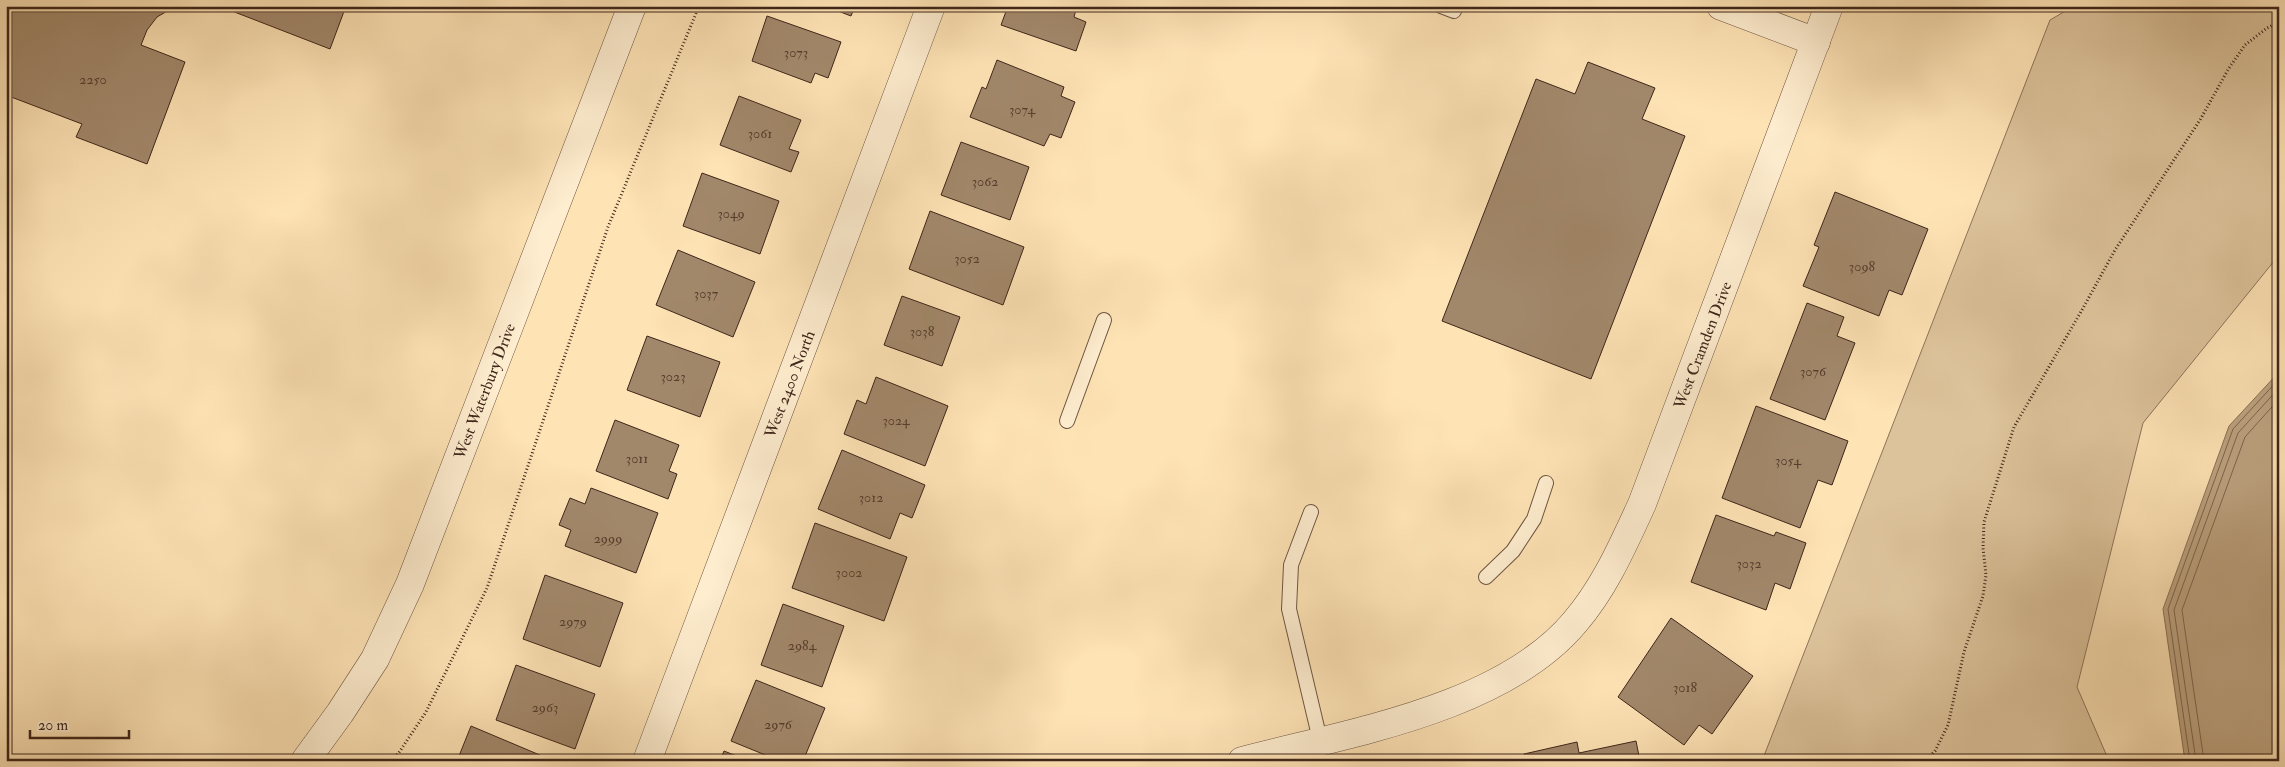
<svg xmlns="http://www.w3.org/2000/svg" width="2285" height="767" font-family="'IM FELL Double Pica',serif">
  <style>
    .green { fill: #ddc39b; stroke: #8e745a }
    .water { fill: #bda380; stroke: #8a7157 }
    .lines { fill: none; stroke-linecap: round; stroke-linejoin: round }
    .shore { stroke: #7e644d; stroke-width: 1 }
    .building { fill: #a2886b; stroke: #3e261a }
    .service-casing { stroke: #6e5541; stroke-width: 16 }
    .minor-casing { stroke: #6e5541; stroke-width: 29 }
    .path { stroke: #3e261a; stroke-width: 3; stroke-dasharray: 1 2.5; stroke-linecap: butt }
    .service { stroke: #feedcf; stroke-width: 14 }
    .minor { stroke: #feedcf; stroke-width: 28 }
    .labels { text-anchor: middle; stroke-width: 4; stroke-linejoin: round; paint-order: stroke }
    .number-label { font-size: 14px; fill: #573e2e }
    .street-label { font-size: 16px; fill: #3e261a; stroke: #feedcf }
  </style>
  <rect width="100%" height="100%" fill="#fee3b5"/>
  <filter id="stains"><feTurbulence type="fractalNoise" baseFrequency=".004" numOctaves="4"/><feColorMatrix values="0 0 0 0 .2 0 0 0 0 .09 0 0 0 0 .02 0 0 0 .5 -.17"/></filter>
  <radialGradient id="worn" r=".72"><stop offset=".6" stop-color="#630" stop-opacity="0"/><stop offset="1" stop-color="#630" stop-opacity=".3"/></radialGradient>
  <path class="green" d="M 2074,6 L 2279,6 L 2279,255 L 2143,423 L 2077,687 L 2109,761 L 1762,761 L 2050,20 Z"/>
  <path class="water" d="M 2279,372 L 2279,761 L 2185,761 L 2163,609 L 2229,426 Z"/>
  <g class="lines">
    <g class="shore">
      <path d="M 2190,761 L 2168,609 L 2233,429 L 2279,379"/>
      <path d="M 2196,761 L 2174,610 L 2238,433 L 2279,388"/>
      <path d="M 2204,761 L 2182,610 L 2245,437 L 2279,399"/>
    </g>
  </g>
  <g class="building">
    <path d="M 6,6 L 176,6 L 157,17 L 147,30 L 141,45 L 185,62 L 147,164 L 76,137 L 82,124 L 6,95 Z"/>
    <path d="M 219,6 L 346,6 L 330,49 Z"/>
    <path d="M 825,6 L 855,6 L 851,16 Z"/>
    <path d="M 1008,6 L 1077,6 L 1074,17 L 1086,22 L 1076,51 L 1001,25 Z"/>
    <path d="M 767,16 L 841,42 L 828,78 L 815,73 L 811,83 L 752,61 Z"/>
    <path d="M 997,60 L 1064,87 L 1061,96 L 1075,102 L 1061,138 L 1050,134 L 1044,146 L 970,117 L 982,87 L 986,89 Z"/>
    <path d="M 1588,62 L 1655,88 L 1642,119 L 1685,136 L 1591,379 L 1442,321 L 1536,79 L 1575,94 Z"/>
    <path d="M 739,96 L 801,120 L 789,149 L 799,152 L 791,172 L 720,145 Z"/>
    <path d="M 961,142 L 1029,167 L 1010,220 L 941,195 Z"/>
    <path d="M 702,173 L 779,201 L 760,254 L 683,226 Z"/>
    <path d="M 1835,192 L 1928,229 L 1902,295 L 1889,290 L 1879,316 L 1803,286 L 1819,247 L 1814,245 Z"/>
    <path d="M 930,211 L 1024,247 L 1003,305 L 909,269 Z"/>
    <path d="M 678,250 L 755,282 L 733,337 L 656,305 Z"/>
    <path d="M 902,296 L 960,317 L 942,366 L 884,345 Z"/>
    <path d="M 1807,303 L 1844,317 L 1837,336 L 1855,343 L 1825,420 L 1770,399 Z"/>
    <path d="M 647,336 L 720,362 L 700,417 L 627,390 Z"/>
    <path d="M 876,377 L 948,406 L 925,466 L 844,434 L 857,400 L 866,404 Z"/>
    <path d="M 1756,406 L 1848,441 L 1832,485 L 1818,480 L 1800,528 L 1722,498 Z"/>
    <path d="M 615,420 L 679,445 L 669,471 L 677,474 L 668,499 L 596,471 Z"/>
    <path d="M 842,450 L 925,485 L 912,518 L 900,513 L 890,539 L 818,509 Z"/>
    <path d="M 591,488 L 658,513 L 636,573 L 565,546 L 571,530 L 559,525 L 570,498 L 585,504 Z"/>
    <path d="M 1716,515 L 1774,536 L 1776,532 L 1806,543 L 1790,589 L 1775,583 L 1766,610 L 1691,582 Z"/>
    <path d="M 815,523 L 907,557 L 884,621 L 792,588 Z"/>
    <path d="M 545,575 L 623,603 L 600,667 L 523,639 Z"/>
    <path d="M 783,604 L 844,626 L 822,687 L 761,665 Z"/>
    <path d="M 1671,618 L 1753,676 L 1712,734 L 1699,725 L 1684,745 L 1618,697 Z"/>
    <path d="M 516,665 L 595,694 L 575,749 L 496,720 Z"/>
    <path d="M 756,680 L 825,708 L 803,761 L 780,761 L 731,741 Z"/>
    <path d="M 471,726 L 554,761 L 457,761 Z"/>
    <path d="M 1636,741 L 1640,761 L 1525,761 L 1524,754 L 1577,742 L 1579,753 Z"/>
    <path d="M 724,751 L 749,761 L 720,761 Z"/>
  </g>
  <g class="lines">
    <defs>
      <g id="service">
        <path d="M 1441,6 L 1454,11"/>
        <path d="M 1067,421 L 1104,320"/>
        <path d="M 1311,512 L 1291,565 L 1289,609 L 1320,740"/>
        <path d="M 1486,577 L 1513,551 L 1534,519 L 1546,483"/>
      </g>
      <g id="minor">
        <path d="M 1721,6 L 1816,42"/>
        <path d="M 305,761 L 340,713 L 375,659 L 410,584 L 632,6"/>
        <path d="M 647,761 L 931,6"/>
        <path d="M 1242,761 C 1348,733 1502,709 1575,622 C 1605,587 1623,545 1642,504 L 1829,6"/>
      </g>
    </defs>
    <use href="#service" class="service-casing"/>
    <use href="#minor" class="minor-casing"/>
    <g class="path">
      <path d="M 384,761 L 398,754 L 426,712 L 487,588 L 608,227 L 699,6"/>
      <path d="M 1925,761 L 1935,751 L 1948,725 L 1964,652 L 1983,596 L 1986,575 L 1983,548 L 1984,522 L 2014,427 L 2082,310 L 2115,250 L 2200,120 L 2229,68 L 2245,45 L 2267,28 L 2279,22"/>
    </g>
    <use href="#service" class="service"/>
    <use href="#minor" class="minor"/>
  </g>
  <g class="labels">
    <g class="number-label">
      <text x="796" y="57">3073</text>
      <text x="93" y="84">2250</text>
      <text x="1022" y="114">3074</text>
      <text x="760" y="138">3061</text>
      <text x="985" y="186">3062</text>
      <text x="731" y="218">3049</text>
      <text x="967" y="263">3052</text>
      <text x="1862" y="271">3098</text>
      <text x="706" y="298">3037</text>
      <text x="922" y="336">3038</text>
      <text x="1813" y="376">3076</text>
      <text x="673" y="381">3023</text>
      <text x="896" y="425">3024</text>
      <text x="637" y="463">3011</text>
      <text x="1788" y="465">3054</text>
      <text x="871" y="502">3012</text>
      <text x="608" y="543">2999</text>
      <text x="1749" y="568">3032</text>
      <text x="849" y="577">3002</text>
      <text x="573" y="626">2979</text>
      <text x="802" y="650">2984</text>
      <text x="1685" y="692">3018</text>
      <text x="545" y="712">2963</text>
      <text x="778" y="729">2976</text>
    </g>
    <g class="street-label">
      <text transform="translate(1702 345) rotate(-69)" y="6">West Cramden Drive</text>
      <text transform="translate(789 384) rotate(-69)" y="6">West 2400 North</text>
      <text transform="translate(484 391) rotate(-69)" y="6">West Waterbury Drive</text>
    </g>
  </g>
  <rect width="2285" height="767" fill="none" stroke="#fee3b5" stroke-width="25"/>
  <rect x="8" y="8" width="2270" height="752" fill="none" stroke="#3e261a" stroke-width="2.5"/>
  <rect x="12" y="12" width="2260" height="742" fill="none" stroke="#3e261a"/>
  <path d="M30 730v8h99v-8" fill="none" stroke="#3e261a" stroke-width="2.5"/>
  <text x="38" y="730" font-size="15" fill="#3e261a" stroke="#feedcf" stroke-width="4" paint-order="stroke">20 m</text>
  <rect width="100%" height="100%" filter="url(#stains)"/>
  <rect width="100%" height="100%" fill="url(#worn)"/>
</svg>
